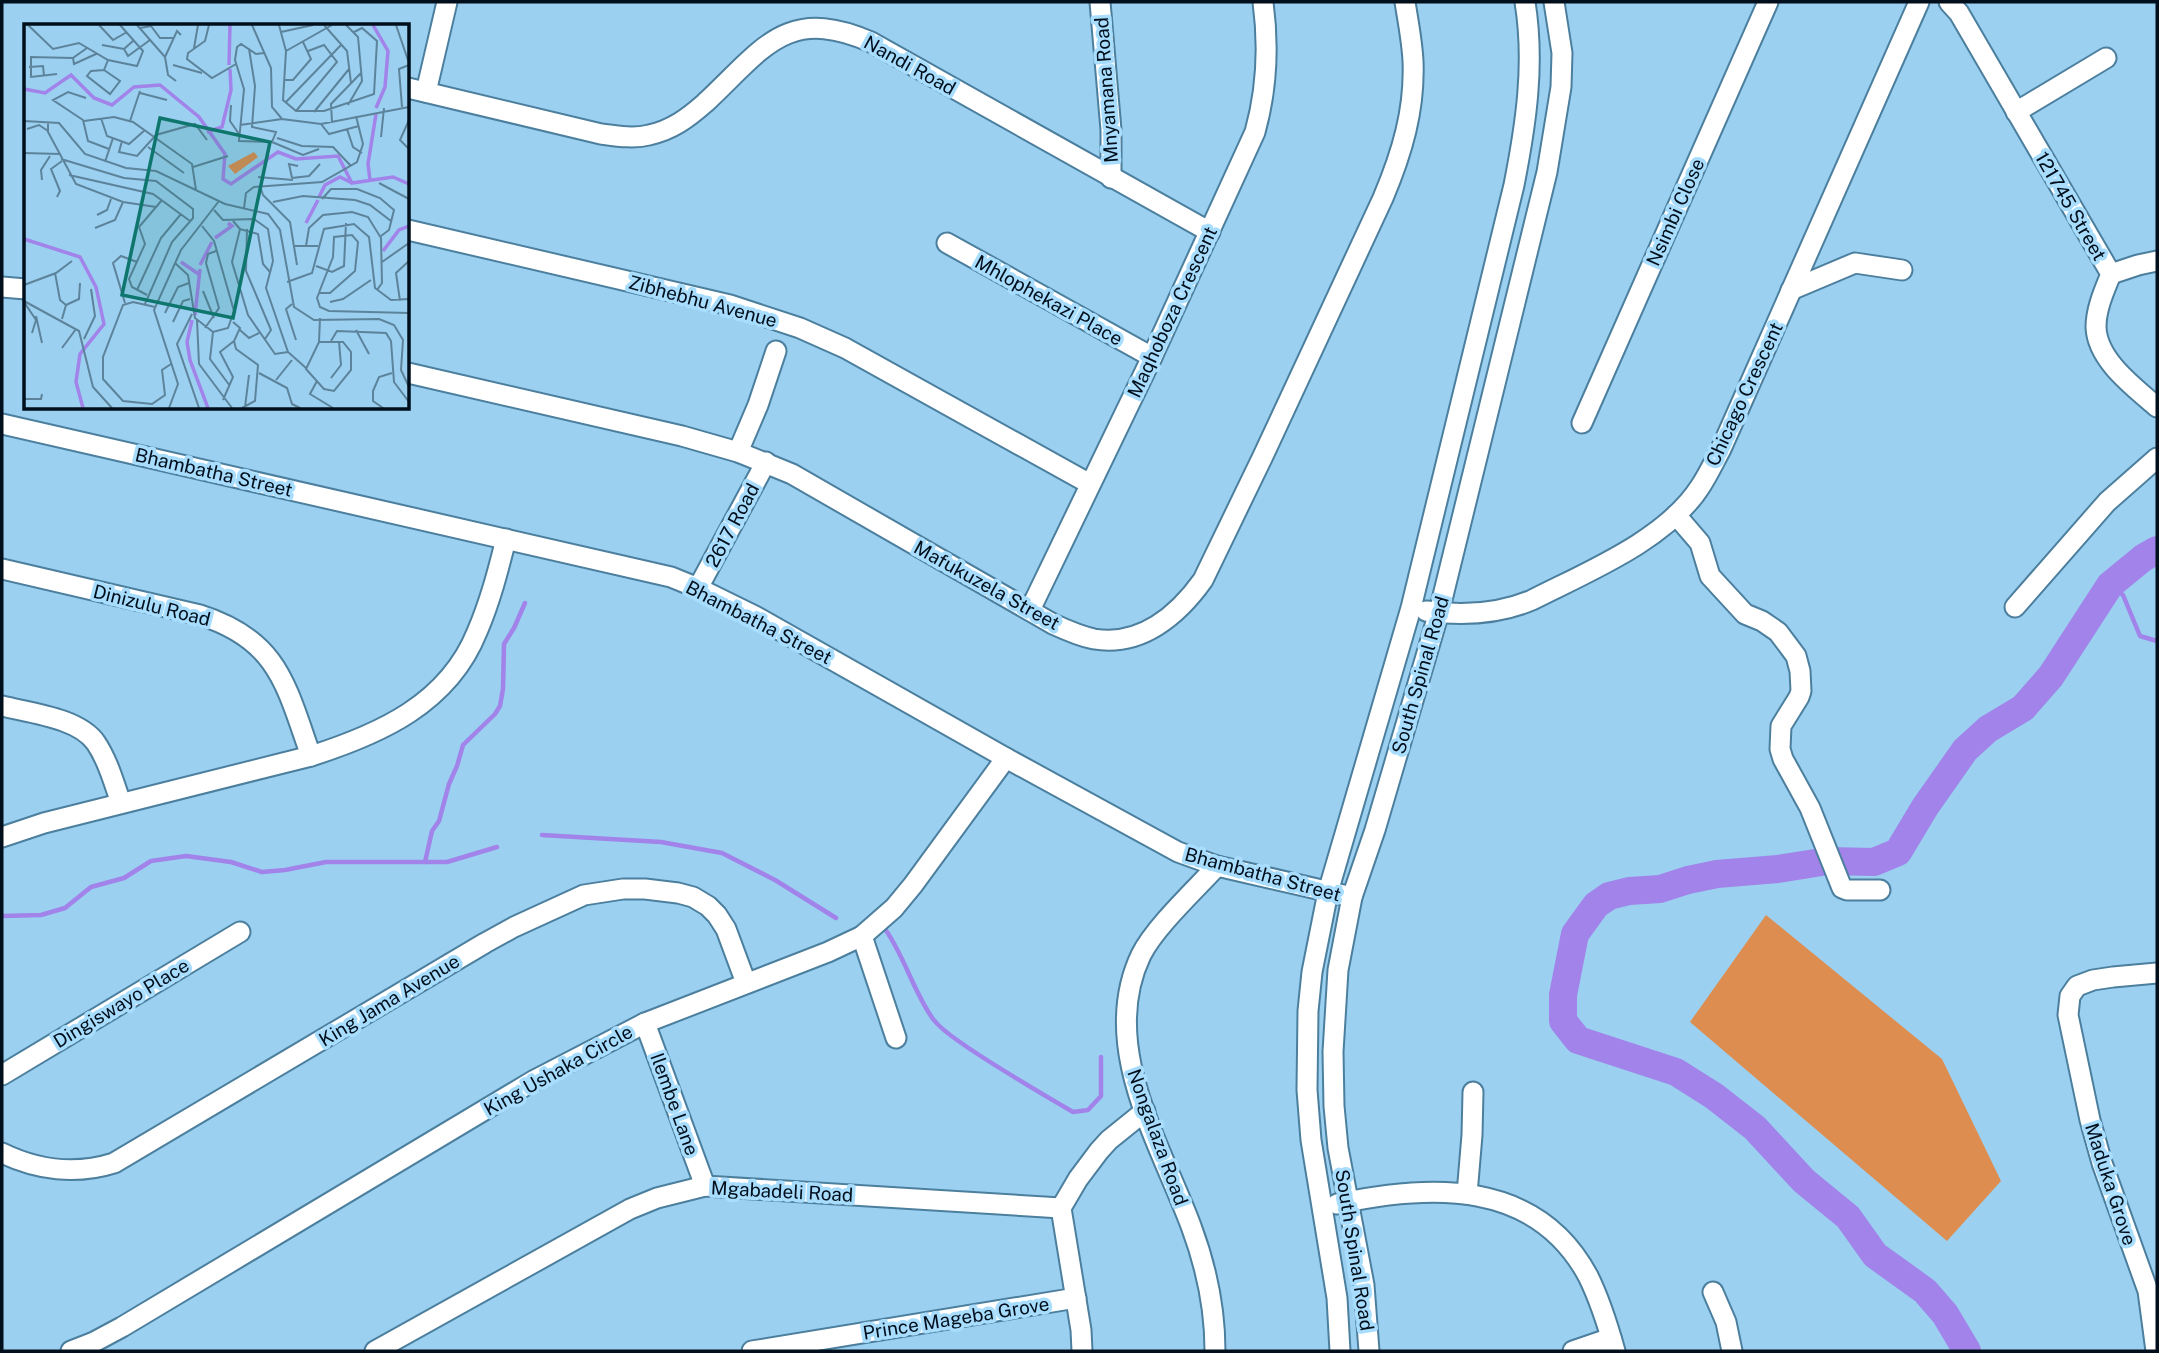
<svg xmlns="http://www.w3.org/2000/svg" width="2159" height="1353" font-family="'Public Sans',sans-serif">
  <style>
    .pitch { fill: #de8d50 }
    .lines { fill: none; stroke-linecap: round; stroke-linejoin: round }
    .stream { stroke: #a183e9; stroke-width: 4.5 }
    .river { stroke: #a183e9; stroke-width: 28 }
    .minor-casing { stroke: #4c7f9d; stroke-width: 23 }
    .minor { stroke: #fff; stroke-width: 19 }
    .labels { text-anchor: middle; stroke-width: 7; stroke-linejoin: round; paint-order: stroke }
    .street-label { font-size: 19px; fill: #000f1b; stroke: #a8ddfe }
    .inset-river { fill: none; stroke: #a183e9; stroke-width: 3.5 }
    .inset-road { fill: none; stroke: #5d839b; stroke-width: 2 }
    .view { fill: #0f766e; fill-opacity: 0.15; stroke: #0f766e; stroke-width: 3.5 }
    .inset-edge { fill: none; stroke: #000f1b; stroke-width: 3.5 }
  </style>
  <rect width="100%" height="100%" fill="#9bd0f1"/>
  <path class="pitch" d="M 1766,915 L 1942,1059 L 2001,1181 L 1947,1241 L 1690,1022 Z"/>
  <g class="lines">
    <g class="stream">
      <path d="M 2110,585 L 2123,595 L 2140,636 L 2157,641"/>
      <path d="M 542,835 L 661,842 L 722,853 L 775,880 L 836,918"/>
      <path d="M 425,862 L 432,831 L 439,821 L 449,784 L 457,766 L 463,745 L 495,714 L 500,706 L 503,689 L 504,644 L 514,628 L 525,603"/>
      <path d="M 2,916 L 41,915 L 65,908 L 91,887 L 124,878 L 151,861 L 186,856 L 231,862 L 262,872 L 285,870 L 326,862 L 447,862 L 497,847"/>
      <path d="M 885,929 C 905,957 913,991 933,1019 C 942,1031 956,1039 967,1047 C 1001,1070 1037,1091 1073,1112 L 1088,1110 L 1101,1096 L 1101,1057"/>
    </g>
    <path class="river" d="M 1967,1351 L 1945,1314 L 1925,1291 L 1875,1255 L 1848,1217 L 1804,1181 L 1755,1128 L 1714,1096 L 1676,1072 L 1578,1040 L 1563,1021 L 1563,995 L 1575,934 L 1596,905 L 1609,896 L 1629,891 L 1660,889 L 1688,880 L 1717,874 L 1778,869 L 1828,861 L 1874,862 L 1898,852 L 1925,807 L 1965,750 L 1988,729 L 2023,708 L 2051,676 L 2110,585 L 2143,558 L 2157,550"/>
    <defs>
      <g id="minor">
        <path d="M 1100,2 L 1111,130 L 1111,178"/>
        <path d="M 1949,2 L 1959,13 L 2111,274 C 2104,291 2096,309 2096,327 C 2097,360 2134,387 2157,407"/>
        <path d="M 408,88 L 601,134 C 616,136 634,139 649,135 C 672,130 688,118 705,103 C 763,49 786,5 871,42 L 1210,232"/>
        <path d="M 426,92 L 447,2"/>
        <path d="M 2016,112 L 2106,58"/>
        <path d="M 408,230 L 730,305 L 800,328 L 845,348 L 1090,484"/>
        <path d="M 947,243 L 1152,357"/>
        <path d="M 2111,274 L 2138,265 L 2157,261"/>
        <path d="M 2,287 L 26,289"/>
        <path d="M 1791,290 L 1855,263 L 1902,270"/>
        <path d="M 408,373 L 682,436 L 738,452 L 792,474 L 1053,624 C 1066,630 1079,636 1094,639 C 1141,647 1178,615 1203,580 L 1263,456 L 1383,198 C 1402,153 1415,110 1413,61 C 1412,41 1408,21 1405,2"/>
        <path d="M 1582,423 L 1768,2"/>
        <path d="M 2,424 L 671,577 L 698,588 L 755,616 L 1006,758 L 1178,852 L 1217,866 L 1352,897"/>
        <path d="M 738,452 L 758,405 L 776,351"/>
        <path d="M 1676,515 L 1700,543 L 1710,576 L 1745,614 L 1762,621 L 1778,632 L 1796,656 L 1800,671 L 1801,691 L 1799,697 L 1781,726 L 1780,749 L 1783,759 L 1810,808 L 1842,888 L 1847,890 L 1880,890"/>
        <path d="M 2,569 L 200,615 C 279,640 286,686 311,756"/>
        <path d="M 698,588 L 766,462"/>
        <path d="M 2015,607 L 2107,502 L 2157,458"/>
        <path d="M 1030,610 L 1152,357 L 1255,132 C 1267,89 1269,47 1263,2"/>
        <path d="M 1426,611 C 1462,616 1499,614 1532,600 C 1587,572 1666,540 1700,487 C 1708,475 1714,462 1721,449 L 1919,2"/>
        <path d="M 2,706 C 30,713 79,718 96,743 C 108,761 114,783 121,803"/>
        <path d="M 2,837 L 44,823 L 311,756 C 380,734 448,704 477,632 C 490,602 498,571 506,539"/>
        <path d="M 862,936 L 896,1038"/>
        <path d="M 645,1023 L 705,1186"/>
        <path d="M 2,1075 L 240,932"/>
        <path d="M 2,1153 C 37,1170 76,1175 114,1163 L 485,943 L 514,927 L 584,895 L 623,889 L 645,889 L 678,893 L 693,897 L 708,906 L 717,915 L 726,929 L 746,983"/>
        <path d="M 1467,1194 L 1472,1135 L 1473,1092"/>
        <path d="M 1337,1204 C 1430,1184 1536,1179 1588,1276 C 1600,1300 1608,1326 1615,1351"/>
        <path d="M 1713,1292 L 1726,1322 L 1732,1351"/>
        <path d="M 71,1351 L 94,1342 L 122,1327 L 533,1081 L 645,1023 L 828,952 L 862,936 L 894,908 L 913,885 L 1006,758"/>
        <path d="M 375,1351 L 630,1209 L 657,1198 L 705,1186 L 1061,1208"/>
        <path d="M 752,1351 L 1076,1298"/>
        <path d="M 1082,1351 L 1081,1330 L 1061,1208 L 1078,1179 L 1099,1151 L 1109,1140 L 1145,1111"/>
        <path d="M 1215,1351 C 1215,1308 1206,1266 1191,1226 C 1160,1143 1098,1045 1141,955 C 1155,927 1195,890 1217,866"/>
        <path d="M 1340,1351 L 1337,1298 L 1311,1140 L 1307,1090 L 1308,1011 L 1312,972 L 1328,892 L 1411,608 L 1514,185 C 1526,124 1535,64 1525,2"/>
        <path d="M 1369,1351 L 1364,1285 L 1338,1148 L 1334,1106 L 1333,1052 L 1338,970 L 1352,897 L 1375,830 L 1439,612 L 1547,172 L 1561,87 L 1562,53 L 1554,2"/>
        <path d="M 1573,1351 L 1611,1338"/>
        <path d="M 2156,1351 L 2148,1291 L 2102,1163 L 2090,1120 L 2068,1015 L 2070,996 L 2077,986 L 2093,980 L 2113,977 L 2157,973"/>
      </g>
    </defs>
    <use href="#minor" class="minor-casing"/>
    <use href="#minor" class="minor"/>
  </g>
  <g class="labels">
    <g class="street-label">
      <text transform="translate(910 65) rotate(29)" y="7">Nandi Road</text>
      <text transform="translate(1106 90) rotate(-94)" y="7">Mnyamana Road</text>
      <text transform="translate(2071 206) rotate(60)" y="7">121745 Street</text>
      <text transform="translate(1675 212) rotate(-66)" y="7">Nsimbi Close</text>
      <text transform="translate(1049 300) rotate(29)" y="7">Mhlophekazi Place</text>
      <text transform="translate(703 301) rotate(15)" y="7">Zibhebhu Avenue</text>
      <text transform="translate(1172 312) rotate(-65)" y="7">Maqhoboza Crescent</text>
      <text transform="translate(1744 394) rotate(-65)" y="7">Chicago Crescent</text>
      <text transform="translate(214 472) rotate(13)" y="7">Bhambatha Street</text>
      <text transform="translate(732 525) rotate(-62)" y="7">2617 Road</text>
      <text transform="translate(987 585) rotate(29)" y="7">Mafukuzela Street</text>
      <text transform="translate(152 605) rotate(14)" y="7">Dinizulu Road</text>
      <text transform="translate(759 622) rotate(27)" y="7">Bhambatha Street</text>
      <text transform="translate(1420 675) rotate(-74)" y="7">South Spinal Road</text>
      <text transform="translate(1263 874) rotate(15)" y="7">Bhambatha Street</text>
      <text transform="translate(389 1000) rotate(-31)" y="7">King Jama Avenue</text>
      <text transform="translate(121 1003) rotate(-31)" y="7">Dingiswayo Place</text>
      <text transform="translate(558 1070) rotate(-29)" y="7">King Ushaka Circle</text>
      <text transform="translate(675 1104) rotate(70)" y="7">Ilembe Lane</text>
      <text transform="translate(1158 1137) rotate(70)" y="7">Nongalaza Road</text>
      <text transform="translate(2111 1184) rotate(72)" y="7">Maduka Grove</text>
      <text transform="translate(782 1191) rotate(3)" y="7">Mgabadeli Road</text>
      <text transform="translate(1355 1250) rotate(81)" y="7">South Spinal Road</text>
      <text transform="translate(956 1318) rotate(-9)" y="7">Prince Mageba Grove</text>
    </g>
  </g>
  <g transform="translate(24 24)">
    <rect width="385" height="385" fill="#9bd0f1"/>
    <path d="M 230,128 L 234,133 L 211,150 L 204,142 Z" fill="#de8d50"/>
    <path class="inset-river" d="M 349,1 L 364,27 L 361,63 L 352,84M 205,41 L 206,1M 0,65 L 21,69 L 47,51 L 70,74 L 88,81 L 110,63 L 136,61 L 175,93 L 201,130 L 199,155 L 207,160 L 254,128 L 272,135 L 314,132 L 328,159 L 369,153 L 385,160M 183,108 L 198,103 L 207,66 L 206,45M 346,156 L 344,140 L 352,90M 295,173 L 301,161 L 316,153 L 328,159M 282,199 L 294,176M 191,214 L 208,202 L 204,199M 0,215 L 56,233 L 72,263 L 80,300 L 56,330 L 52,358 L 59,384M 359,227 L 375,206 L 385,202M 157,238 L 176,251M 176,241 L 188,218M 171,291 L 176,245M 168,296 L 163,318 L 166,336 L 184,384"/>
    <path class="inset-road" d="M 4,1 L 29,25 L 55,19 L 84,36 L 113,42 L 119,27 L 96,1M 75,1 L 89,16 L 103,8M 113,1 L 141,33 L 144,51 L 152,57M 185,1 L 181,17 L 164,29 L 163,35 L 188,54 L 212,40M 228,1 L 247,44 L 248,83 L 258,95 L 297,100 L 385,83M 255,1 L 262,27 L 259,76 L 272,87 L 300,87 L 350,70 L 353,17 L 338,4 L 330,8M 300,1 L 323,27 L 327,59M 322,1 L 334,13 L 338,57 L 324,81M 372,1 L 385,39M 116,4 L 127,2 L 136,14 L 150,14M 257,8 L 289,1M 110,16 L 100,25 L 104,32 L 126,16M 78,21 L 100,25M 63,24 L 49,34 L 50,40 L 72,30M 170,24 L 174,1M 225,25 L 231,62 L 228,103 L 252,108 L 248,118M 262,27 L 308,1M 240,29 L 232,30 L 217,20 L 213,23 L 211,36 L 220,65 L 215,117 L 248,118M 141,33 L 153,7 L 157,11M 149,41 L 178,49M 5,43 L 19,42 L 20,52M 80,46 L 96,57 L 86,70 L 63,52 L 67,47 L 80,46 L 84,36M 33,50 L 7,53 L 7,33 L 49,34M 260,56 L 269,56 L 287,35 L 279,18M 116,69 L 143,76M 62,74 L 44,68 L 29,76 L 59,96 L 64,117 L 85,125M 261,79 L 317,21M 207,81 L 206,97 L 215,110M 378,83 L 375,45 L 385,41M 272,87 L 313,38 L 300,21 L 284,27M 290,88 L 325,45M 77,94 L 83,112 L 105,120 L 121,106M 385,96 L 376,116 L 385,125M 0,97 L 35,99 L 61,130 L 102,144 L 132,147 L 201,180 L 244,190 L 256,206 L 270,283 L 290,296 L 355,295 L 370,301 L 379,316 L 377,346 L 385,363M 60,97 L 90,93 L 109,98 L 168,140 L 172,166M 106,97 L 116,67M 24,98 L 24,108 L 52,160 L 99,178 L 132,183M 308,98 L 307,80 L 337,49M 297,100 L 305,110 L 335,102M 216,101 L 258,95M 3,105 L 15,101 L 24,107M 323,105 L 329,123 L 338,129M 357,113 L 360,84M 253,114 L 278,122 L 309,123 L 327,142M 98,117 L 95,128 L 113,132 L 132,111 L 171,100 L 183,116M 248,118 L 279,131 L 295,125M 124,123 L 160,149M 0,129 L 36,130M 37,135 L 100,154 L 132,157 L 169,185 L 169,194 L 148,218 L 121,280M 81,138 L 89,114M 169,143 L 204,132M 45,151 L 129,170 L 166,197M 234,153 L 269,156M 268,154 L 285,152 L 296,140M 268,154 L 265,140 L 274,142M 18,156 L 17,146 L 26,132M 355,159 L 385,175M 236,162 L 239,171 L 266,198 L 273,241M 33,173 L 36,167 L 27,145 L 38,137M 298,175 L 307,165 L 333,165 L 356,174 L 370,186 L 365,206 L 357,212M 249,178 L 279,172 L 331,176 L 346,181 L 367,197M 220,184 L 222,169 L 230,163 L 298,158 L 333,138 L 339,120 L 332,92M 190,186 L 199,196 L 230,195 L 244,205 L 249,237 L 242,264 L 264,328 L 282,344M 73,191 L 83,186 L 87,175M 209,197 L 216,205 L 234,210 L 239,240 L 246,248M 71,204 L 91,196 L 99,178M 216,205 L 208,238 L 224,291 L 251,330 L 264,328M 223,205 L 222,247 L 247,306 L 241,315M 271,222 L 294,222M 282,222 L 285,204 L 299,191 L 328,188 L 344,193 L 357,214 L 358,259 L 353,266M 358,238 L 385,219M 151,239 L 164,251 L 171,294 L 189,308 L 204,304 L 210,287 L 190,217 L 178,202M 292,242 L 308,248 L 320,242 L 322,199M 31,249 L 36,276 L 42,281 L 38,295M 263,258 L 288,249 L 300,205 L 330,200 L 345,213 L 351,264 L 367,276 L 385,275M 0,261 L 32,249 L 48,237M 113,266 L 137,214 L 157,190M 179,267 L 190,294M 295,269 L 306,269 L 331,247 L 334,218 L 328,211 L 310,213 L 309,233 L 296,266 L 295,269 L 293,274 L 296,283 L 305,287 L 385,289M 123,271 L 108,263 L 105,255 L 121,220 L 115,203 L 138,176M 0,277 L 55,307 L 69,363 L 88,384M 376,277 L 372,249 L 385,237M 0,278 L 12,296 L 8,309M 306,278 L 319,275 L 347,256M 101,279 L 89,239 L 97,232 L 113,238M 268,280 L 262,285 L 272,316M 42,281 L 55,275 L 56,259M 131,283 L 109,278 L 99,281 L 79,333 L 79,355 L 99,377 L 128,380 L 141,371 L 138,346 L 147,340M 141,289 L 154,263 L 165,259M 168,290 L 153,320 L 175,384M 12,292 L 18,319M 173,296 L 175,340 L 208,384M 149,298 L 159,277 L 166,275M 209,298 L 216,304 L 210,317 L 212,325 L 234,341 L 231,377 L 218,384M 181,304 L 195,284 L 182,239 L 184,230 L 192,227M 216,306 L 225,314 L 235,309M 332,306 L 345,330M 189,308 L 186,335 L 206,362M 60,315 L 71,292 L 67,265M 307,317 L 313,307 L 362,309 L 367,317 L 370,358 L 385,378M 295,318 L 319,318 L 327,328 L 327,346 L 310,367 L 300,365 L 282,345 ZM 295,318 L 296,294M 38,324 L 52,305M 235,349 L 263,364 L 268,380 L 276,384M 307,354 L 317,341 L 315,318M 252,356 L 268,336M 293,357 L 286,370 L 309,384M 0,375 L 17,375 L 18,370M 199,376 L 209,353 L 196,328 L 210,317M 221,383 L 225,351M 145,384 L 154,360 L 130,286 L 157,226 L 195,177M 359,384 L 349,377 L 349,367 L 355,353 L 368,349"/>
    <path class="view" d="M 136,94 L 246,118 L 209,294 L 98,271 Z"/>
    <rect width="385" height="385" class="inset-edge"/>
  </g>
  <rect width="2159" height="1353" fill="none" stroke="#000f1b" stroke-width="7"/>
</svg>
